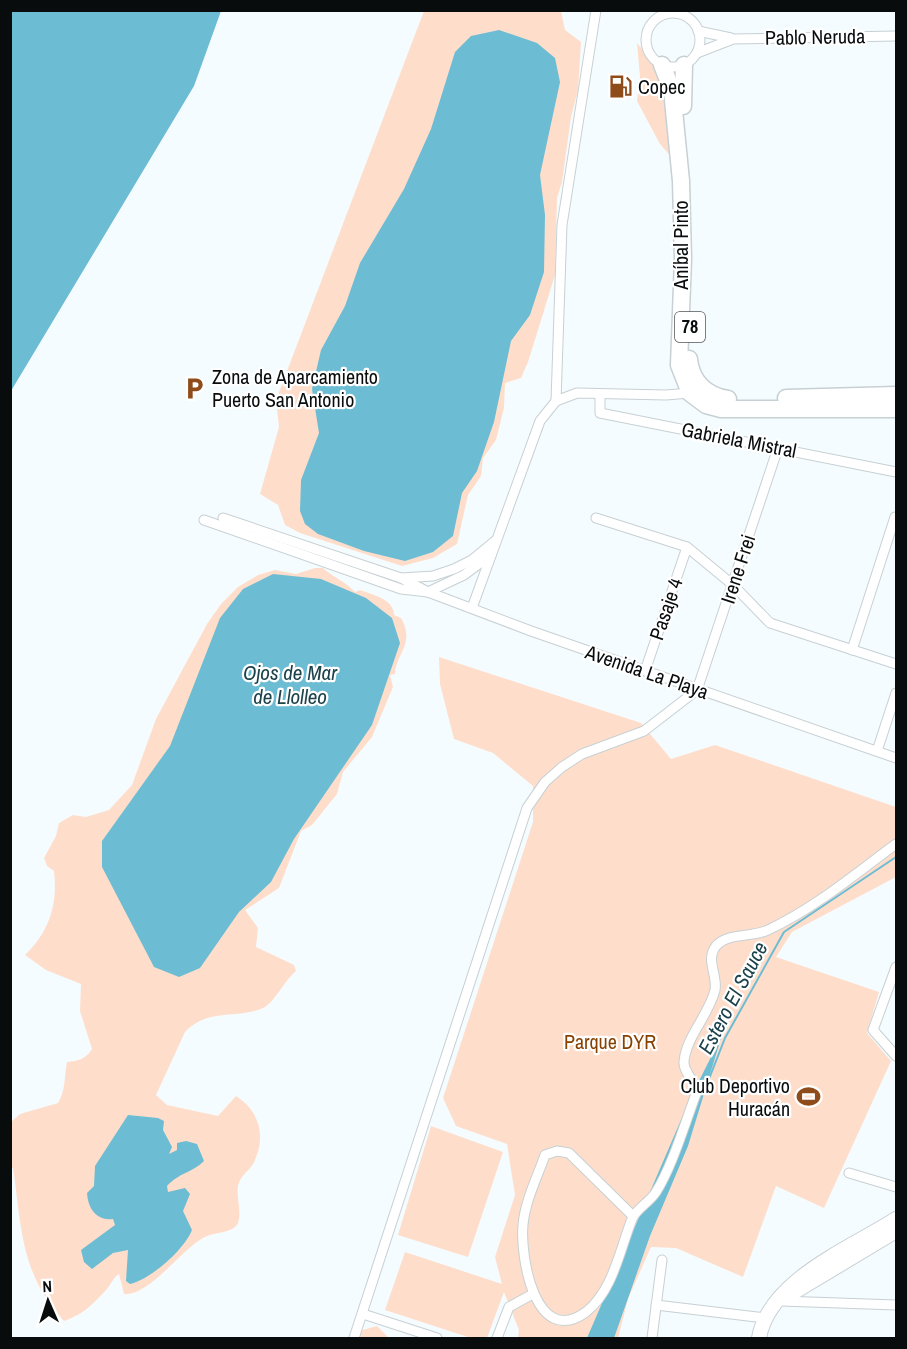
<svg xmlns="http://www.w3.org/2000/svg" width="907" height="1349" font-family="'Archivo Narrow',sans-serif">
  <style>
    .green { fill: #fedecb }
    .water { fill: #6cbcd3 }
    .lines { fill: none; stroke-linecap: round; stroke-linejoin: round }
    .stream { stroke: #6cbcd3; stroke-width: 2 }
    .street-casing { stroke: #c7d0d3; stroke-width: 11 }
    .secondary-casing { stroke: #c7d0d3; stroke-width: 16 }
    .highway-casing { stroke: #c7d0d3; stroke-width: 19 }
    .street { stroke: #fff; stroke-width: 9 }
    .secondary { stroke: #fff; stroke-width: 14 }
    .highway { stroke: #fff; stroke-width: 16 }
    .labels { text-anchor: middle; stroke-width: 4.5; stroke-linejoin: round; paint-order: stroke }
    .shield { fill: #fff; stroke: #535556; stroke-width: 1.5 }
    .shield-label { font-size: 18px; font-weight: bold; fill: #090c0d }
    .street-label { font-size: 20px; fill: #090c0d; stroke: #fff }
    .poi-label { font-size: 20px; fill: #090c0d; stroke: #fff; text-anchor: start }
    .park-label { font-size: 20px; fill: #874100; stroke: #fff }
    .water-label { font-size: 21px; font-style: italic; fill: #1c424c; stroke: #fff }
  </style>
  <rect width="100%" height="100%" fill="#f5fcff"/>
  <g class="green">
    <path d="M 424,11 L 561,11 L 565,30 L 581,42 L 578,90 L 571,117 L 562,182 L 557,198 L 555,275 L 528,362 L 521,378 L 505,383 L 504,408 L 496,440 L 483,458 L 481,476 L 468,495 L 457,544 L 433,558 L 402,566 L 300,533 L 285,525 L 278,505 L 260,494 L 279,427 L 276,400 Z"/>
    <path d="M 637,43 L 658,68 L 667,90 L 673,159 L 660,144 L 637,101 L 640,77 Z"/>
    <path d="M 315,568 L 323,568 C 334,578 345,581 355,592 L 360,590 C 373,595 394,599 394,615 L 401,618 C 416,644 395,654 395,674 L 390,675 L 393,687 L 372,737 L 343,772 L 337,794 L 312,825 L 301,831 L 279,888 L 245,910 L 258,928 L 256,947 L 294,965 L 296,971 C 285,980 275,1001 265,1007 C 240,1020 208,1007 185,1032 L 156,1095 L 167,1105 L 218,1116 L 236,1096 C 260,1111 267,1138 253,1164 C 248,1172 240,1176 238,1186 C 236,1197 242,1212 238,1223 C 234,1233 215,1232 205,1237 C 183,1247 149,1297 124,1294 L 119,1274 C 112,1279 112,1283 107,1289 C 92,1305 84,1314 64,1321 C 20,1273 22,1228 13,1168 L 11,1167 L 11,1122 L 20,1114 L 58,1103 C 66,1090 64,1077 67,1062 C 78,1061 86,1059 92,1049 L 80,1011 L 81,984 L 46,970 L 25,955 C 49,932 58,905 54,871 L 47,866 L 44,858 L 56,836 L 59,823 L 73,815 L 86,817 L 109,810 L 132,785 L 156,719 L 207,624 L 221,604 L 238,587 L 258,575 L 275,570 L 296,574 Z"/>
    <path d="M 439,657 L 641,723 L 671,759 L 715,745 L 896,807 L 896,877 L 792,932 L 776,957 L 879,992 L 867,1033 L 891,1061 L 824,1208 L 776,1186 L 743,1277 L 676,1248 L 651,1247 L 628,1299 L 618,1338 L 518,1338 L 519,1330 L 504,1292 L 487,1338 L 471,1338 L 385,1310 L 405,1252 L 502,1284 L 495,1257 L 515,1195 L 507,1144 L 456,1126 L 443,1098 L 533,822 L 533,786 L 493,753 L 454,739 L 440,684 Z"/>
    <path d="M 431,1126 L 503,1152 L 468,1257 L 398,1235 Z"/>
    <path d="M 377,1326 L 389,1338 L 356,1338 L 359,1331 Z"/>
  </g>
  <g class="water">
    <path d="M 11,10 L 221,11 L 194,86 L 11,391 Z"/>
    <path d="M 499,30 L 537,43 L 555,58 L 560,82 L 540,175 L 545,215 L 544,272 L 530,315 L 511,341 L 494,422 L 477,471 L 462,493 L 453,536 L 433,552 L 405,561 L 364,551 L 318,534 L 305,524 L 300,511 L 301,480 L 319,433 L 312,389 L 321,350 L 345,306 L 360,263 L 404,189 L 431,129 L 455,52 L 471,36 Z"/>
    <path d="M 273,574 L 321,579 L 366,598 L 392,618 L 400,643 L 372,725 L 294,839 L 271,882 L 239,912 L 200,968 L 179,977 L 154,967 L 102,867 L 102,841 L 170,746 L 220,618 L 243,589 Z"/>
    <path d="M 722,1035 L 688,1146 L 650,1236 L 614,1338 L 587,1338 L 690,1099 Z"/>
    <path d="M 128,1115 L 158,1118 L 164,1121 L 163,1130 L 172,1147 L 169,1154 L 177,1150 L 177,1143 L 186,1141 L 197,1144 L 204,1161 C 192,1173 180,1172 167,1186 L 168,1192 L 185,1188 L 190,1194 L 183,1211 L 192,1230 C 184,1250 151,1279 130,1284 L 126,1281 L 128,1250 L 113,1253 L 92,1269 L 84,1262 L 81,1250 L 115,1225 L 113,1219 C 96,1221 88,1208 87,1193 L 94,1186 L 95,1166 Z"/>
  </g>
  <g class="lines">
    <path class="stream" d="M 707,1084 L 725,1038 L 784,932 L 896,857"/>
    <defs>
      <g id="street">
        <circle cx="673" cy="40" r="27"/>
        <path d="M 698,31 L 731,38"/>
        <path d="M 697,53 L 733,39 L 896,36"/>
        <path d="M 600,394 L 600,413 L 896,472"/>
        <path d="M 556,401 L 562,225 L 596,10"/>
        <path d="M 223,518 L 401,578 L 433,576 L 454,569 L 472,560 L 495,541"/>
        <path d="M 596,518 L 687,547 L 733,585 L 770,623 L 896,664"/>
        <path d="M 204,520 L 401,589 L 428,592 L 464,575 L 491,555"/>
        <path d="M 401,578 L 428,592 L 531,631 L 896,758"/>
        <path d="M 472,608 L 540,421 L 556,401 L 577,393 L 666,395 L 690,393"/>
        <path d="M 852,650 L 895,517"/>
        <path d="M 645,671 L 687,547"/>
        <path d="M 877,751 L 896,693"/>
        <path d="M 896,967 L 873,1030 L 896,1056"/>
        <path d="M 849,1173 L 896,1187"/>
        <path d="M 633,1216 L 569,1153 L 557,1151 L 545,1155 C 537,1178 525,1201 523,1225 C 520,1256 535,1349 586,1312 C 613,1291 620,1249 632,1219 C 636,1209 650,1202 656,1192 C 672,1167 685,1123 696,1094 C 697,1080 683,1074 684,1061 C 687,1035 709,1015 715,990 C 718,975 705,960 716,946 C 728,932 752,938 768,930 C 815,908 855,874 896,844"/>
        <path d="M 781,1301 L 896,1305"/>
        <path d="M 656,1305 L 765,1318"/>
        <path d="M 363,1314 L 437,1338"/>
        <path d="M 354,1338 L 527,808 L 545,782 L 562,767 L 582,754 L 644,731 L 697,690 L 778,448"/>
        <path d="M 497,1338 L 509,1307 L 531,1295"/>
        <path d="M 652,1338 L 662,1260"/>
      </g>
      <g id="secondary">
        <path d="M 786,1297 L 896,1231"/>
        <path d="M 759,1338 C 769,1280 851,1248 896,1219"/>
      </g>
      <g id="highway">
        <path d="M 662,65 L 672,90 L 681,181 L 683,259 L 679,365 L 690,393 L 706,405 L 721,409 L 896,409"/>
        <path d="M 683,106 L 684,65"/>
        <path d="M 689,359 C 691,381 706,396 728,399"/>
        <path d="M 786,398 L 896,395"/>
      </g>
    </defs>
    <use href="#street" class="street-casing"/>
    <use href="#secondary" class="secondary-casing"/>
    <use href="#highway" class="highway-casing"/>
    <use href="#street" class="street"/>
    <use href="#secondary" class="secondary"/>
    <use href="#highway" class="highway"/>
  </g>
  <defs>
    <symbol id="fuel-bare" viewBox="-9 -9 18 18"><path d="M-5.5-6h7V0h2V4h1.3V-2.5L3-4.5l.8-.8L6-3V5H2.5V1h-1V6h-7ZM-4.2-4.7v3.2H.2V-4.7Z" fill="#8e4c1a" stroke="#fff" stroke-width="2.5" paint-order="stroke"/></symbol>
    <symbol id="parking-bare" viewBox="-9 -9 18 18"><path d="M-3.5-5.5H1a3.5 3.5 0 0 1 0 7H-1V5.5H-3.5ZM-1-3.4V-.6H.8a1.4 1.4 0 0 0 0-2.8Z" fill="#8e4c1a" stroke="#fff" stroke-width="2.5" paint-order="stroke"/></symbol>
    <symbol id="stadium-bare" viewBox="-9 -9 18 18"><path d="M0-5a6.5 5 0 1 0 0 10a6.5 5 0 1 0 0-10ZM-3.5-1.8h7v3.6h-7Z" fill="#8e4c1a" stroke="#fff" stroke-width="2.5" paint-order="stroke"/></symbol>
  </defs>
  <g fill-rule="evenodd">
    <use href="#fuel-bare" x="604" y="70" width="33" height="33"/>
    <use href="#parking-bare" x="178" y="372" width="33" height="33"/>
    <use href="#stadium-bare" x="792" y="1080" width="33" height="33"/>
  </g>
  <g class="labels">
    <rect class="shield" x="675" y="312" width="30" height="30" rx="4.5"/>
    <g class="shield-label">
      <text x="690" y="333">78</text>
    </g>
    <g class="street-label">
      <text transform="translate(815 37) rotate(-1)" y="7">Pablo Neruda</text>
      <text transform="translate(681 245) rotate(-90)" y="7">Aníbal Pinto</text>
      <text transform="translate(739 440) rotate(11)" y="7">Gabriela Mistral</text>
      <text transform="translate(738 569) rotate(-72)" y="7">Irene Frei</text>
      <text transform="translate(666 609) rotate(-71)" y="7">Pasaje 4</text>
      <text transform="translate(647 672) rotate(19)" y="7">Avenida La Playa</text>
    </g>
    <g class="poi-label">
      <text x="638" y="94">Copec</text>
      <text x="212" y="384">Zona de Aparcamiento<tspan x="212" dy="23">Puerto San Antonio</tspan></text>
      <text x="790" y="1093" text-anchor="end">Club Deportivo<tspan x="790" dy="23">Huracán</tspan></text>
    </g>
    <g class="park-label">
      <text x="610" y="1049">Parque DYR</text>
    </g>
    <g class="water-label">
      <text x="290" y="680">Ojos de Mar<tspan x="290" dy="24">de Llolleo</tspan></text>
      <text transform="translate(733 998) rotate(-62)" y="7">Estero El Sauce</text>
    </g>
  </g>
  <rect width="907" height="1349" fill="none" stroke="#090c0d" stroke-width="24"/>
  <g transform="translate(48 1301) rotate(357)" stroke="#ffffff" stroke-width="4.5" paint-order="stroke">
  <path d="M0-4.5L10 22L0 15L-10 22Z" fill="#090c0d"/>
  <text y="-9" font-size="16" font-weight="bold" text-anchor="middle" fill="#090c0d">N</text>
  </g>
</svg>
